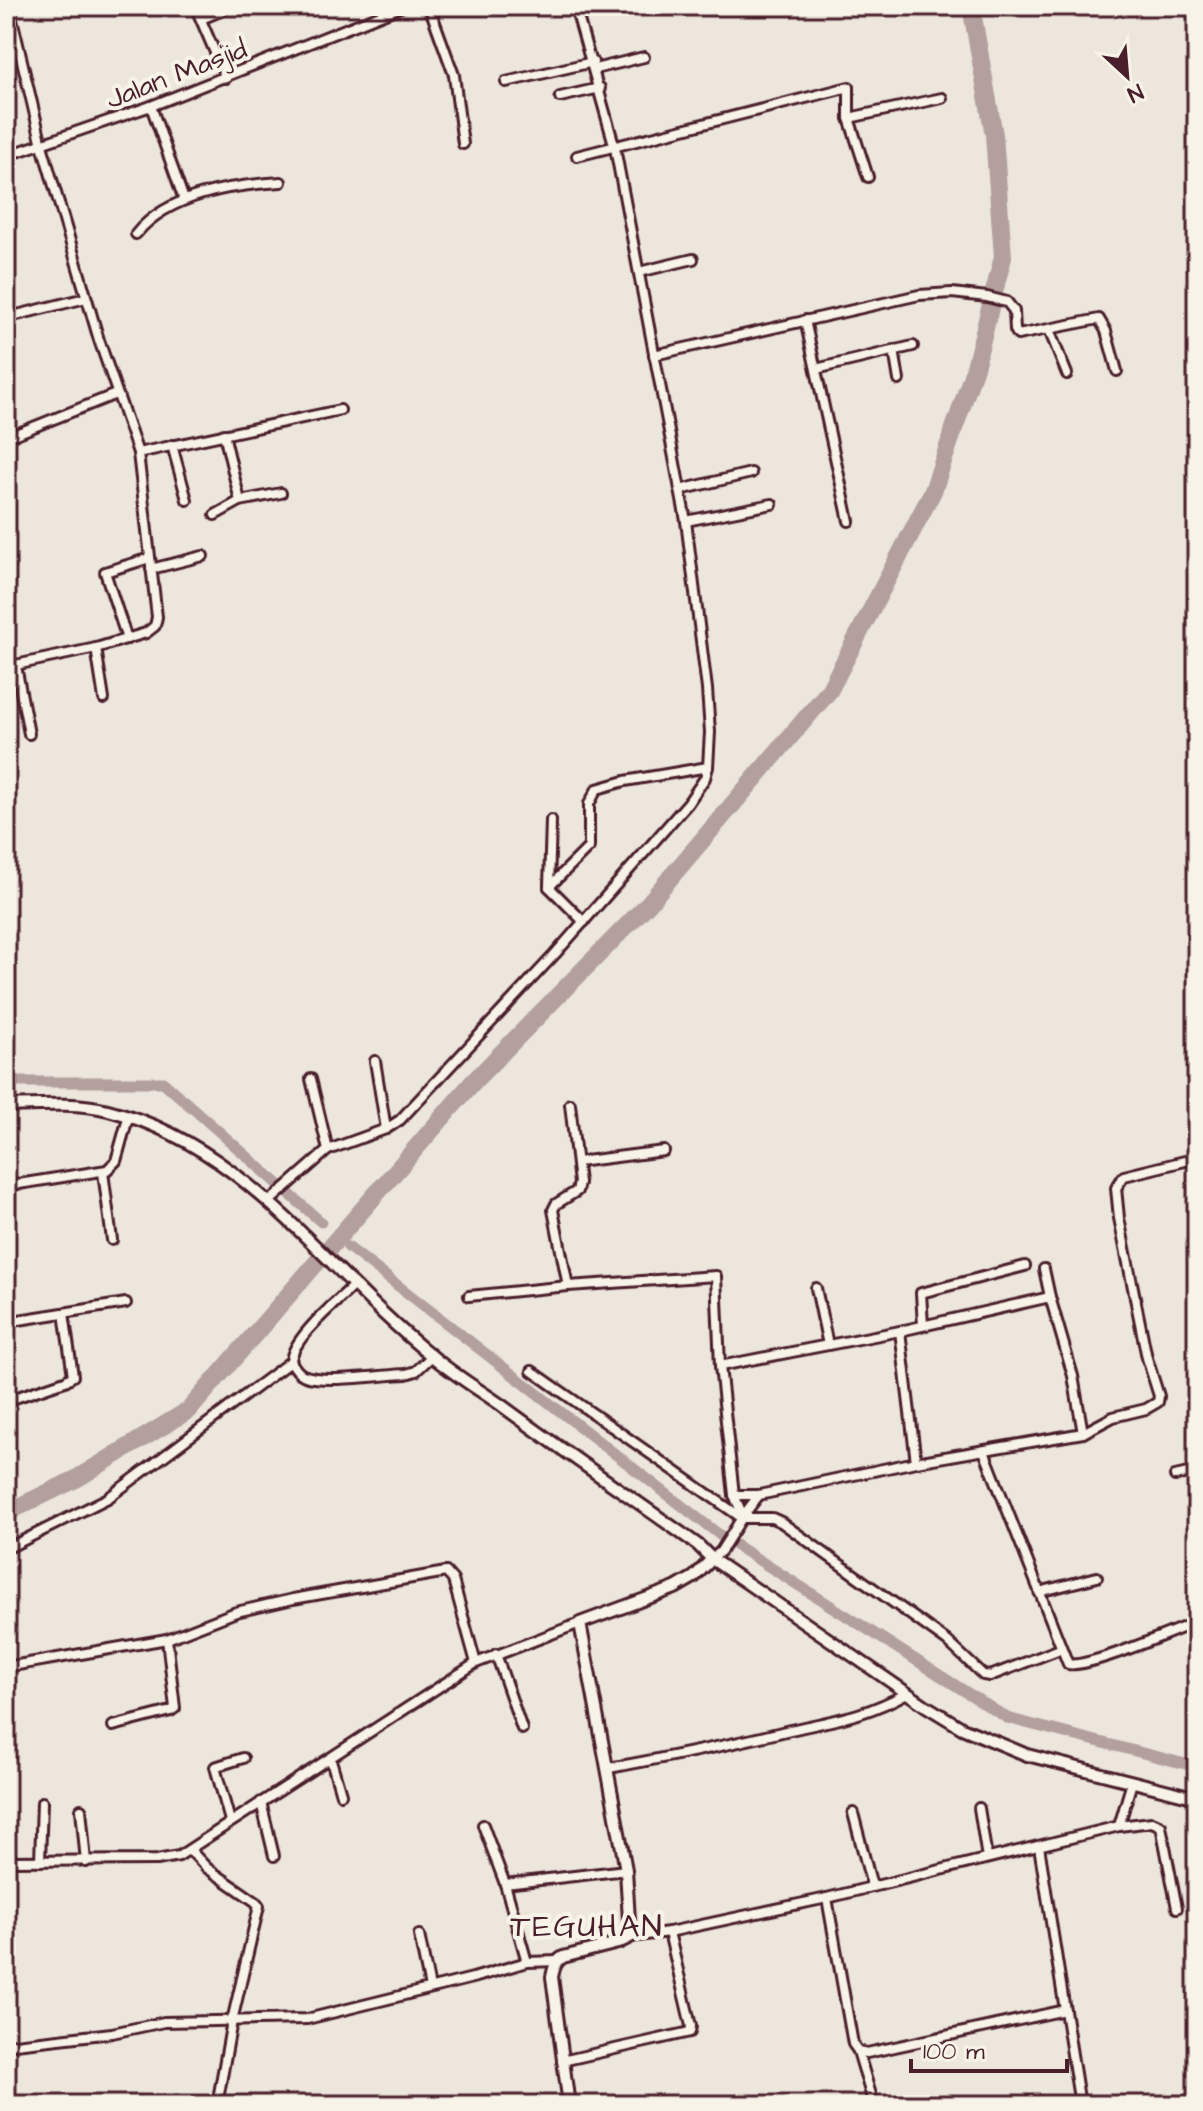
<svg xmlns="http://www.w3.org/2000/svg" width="1203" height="2111" font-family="'Architects Daughter',sans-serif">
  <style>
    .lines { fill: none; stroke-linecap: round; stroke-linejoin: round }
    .canal { stroke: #b39f9d; stroke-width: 11 }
    .river { stroke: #b39f9d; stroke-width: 18 }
    .minor-casing { stroke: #4a1f2b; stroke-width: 14 }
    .tertiary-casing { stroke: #4a1f2b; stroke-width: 16 }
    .minor { stroke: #f7f3e8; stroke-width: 8 }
    .tertiary { stroke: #f7f3e8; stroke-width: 10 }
    .labels { text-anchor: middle; stroke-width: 8; stroke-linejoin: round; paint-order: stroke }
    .street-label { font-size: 28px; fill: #4a1f2b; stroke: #f7f3e8 }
    .quarter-label { font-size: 32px; letter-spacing: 2px; fill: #4a1f2b; stroke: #f7f3e8 }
  </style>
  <rect width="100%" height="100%" fill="#ece6dd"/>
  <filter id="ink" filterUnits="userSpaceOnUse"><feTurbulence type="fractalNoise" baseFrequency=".0125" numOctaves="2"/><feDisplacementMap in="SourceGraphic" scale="16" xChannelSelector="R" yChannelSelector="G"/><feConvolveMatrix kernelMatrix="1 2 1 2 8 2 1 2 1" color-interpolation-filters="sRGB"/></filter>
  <g filter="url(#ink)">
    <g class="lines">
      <g class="canal">
        <path d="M 6,1082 L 163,1082 L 321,1222"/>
        <path d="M 348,1247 L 721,1536 L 1007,1718 L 1197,1767"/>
      </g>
      <path class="river" d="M 6,1513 L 76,1479 L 189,1410 L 474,1081 L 648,904 L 829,691 L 933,491 L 975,367 L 1003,257 L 994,135 L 971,6"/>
      <defs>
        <g id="minor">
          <path d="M 195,6 L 226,78"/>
          <path d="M 429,6 L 454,75 L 463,144"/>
          <path d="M 201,19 L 233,6"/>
          <path d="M 595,69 L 644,57"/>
          <path d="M 506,82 L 593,62"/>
          <path d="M 560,97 L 600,88"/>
          <path d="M 151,106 L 184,200"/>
          <path d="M 849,118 L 942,98"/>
          <path d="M 6,156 L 151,106 L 403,6"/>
          <path d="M 577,156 L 849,87 L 849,118 L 868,177"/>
          <path d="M 136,234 C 168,194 233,185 281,182"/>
          <path d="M 639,272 L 693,259"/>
          <path d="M 13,316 L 86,298"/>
          <path d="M 805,320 L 849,521"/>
          <path d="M 1049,330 L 1067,374"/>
          <path d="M 894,350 L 899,380"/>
          <path d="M 654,355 L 919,295 L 952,293 L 987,297 L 1007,302 L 1014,311 L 1015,330 L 1018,335 L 1099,319 L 1106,331 L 1117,371"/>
          <path d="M 816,369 L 913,346"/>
          <path d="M 6,438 L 116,394"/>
          <path d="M 172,445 L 187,500"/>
          <path d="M 138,453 L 340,410"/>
          <path d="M 680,490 L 751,473"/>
          <path d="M 240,501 L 281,493"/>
          <path d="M 215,515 L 240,501 L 224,434"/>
          <path d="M 686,521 L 772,504"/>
          <path d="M 151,569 L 203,556"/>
          <path d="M 127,639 L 105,572 L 150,558"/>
          <path d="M 96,648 L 104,699"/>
          <path d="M 16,666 L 29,734"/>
          <path d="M 6,667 L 96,648 L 146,633 L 155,626 L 157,617 L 138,453 L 99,340 L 42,145 L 9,6"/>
          <path d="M 551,820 L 549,887 L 584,922"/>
          <path d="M 549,887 L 589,847 L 589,804 L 597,789 L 625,781 L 708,767"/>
          <path d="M 375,1061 L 386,1129"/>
          <path d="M 311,1079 L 328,1150"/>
          <path d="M 577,1162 L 664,1151"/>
          <path d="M 103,1172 L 112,1240"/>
          <path d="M 6,1186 L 107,1170 L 116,1161 L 128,1118"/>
          <path d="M 270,1201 L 328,1150 L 386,1129 L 400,1120 L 555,954 L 688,803 L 705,778 L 708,767 L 710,732 L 707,689 L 686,521 L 615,148 L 575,6"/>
          <path d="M 1044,1269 L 1050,1297"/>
          <path d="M 354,1285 C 337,1302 293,1337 291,1361 C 294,1367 297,1372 303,1375 C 323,1384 382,1375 406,1374 L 416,1371 L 432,1356"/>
          <path d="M 568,1286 L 553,1210 L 556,1204 L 577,1191 L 579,1183 L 570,1104"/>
          <path d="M 816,1288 L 828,1345"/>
          <path d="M 469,1296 L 568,1286 L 716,1276 L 720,1366 L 734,1495 L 743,1516 L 721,1551 L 712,1559"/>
          <path d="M 6,1322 L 126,1303"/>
          <path d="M 923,1325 L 921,1293 L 1025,1266"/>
          <path d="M 900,1331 L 916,1462"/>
          <path d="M 720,1366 L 900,1331 L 1050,1297 L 1073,1376 L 1083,1433"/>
          <path d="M 532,1371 L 742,1518 L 772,1518 L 781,1522 L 947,1641 L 983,1675 L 990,1676 L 1060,1649"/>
          <path d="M 6,1401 L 65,1381 L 73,1376 L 64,1313"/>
          <path d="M 984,1451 L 1068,1664 C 1087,1669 1173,1631 1197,1622"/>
          <path d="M 1175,1476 L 1197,1471"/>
          <path d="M 734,1495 L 759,1495 L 916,1462 L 1083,1433 L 1113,1417 L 1146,1409 L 1158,1402 L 1159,1396 L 1147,1358 L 1119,1218 L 1116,1188 L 1124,1176 L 1197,1158"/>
          <path d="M 743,1516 L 759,1495"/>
          <path d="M 6,1549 L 108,1498 L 291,1361"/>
          <path d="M 1039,1592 L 1097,1577"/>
          <path d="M 496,1654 L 522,1729"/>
          <path d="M 6,1667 L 167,1639 L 236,1612 L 293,1599 L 446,1572 L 453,1580 L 476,1663"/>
          <path d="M 113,1726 L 171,1711 L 175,1708 L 167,1639"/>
          <path d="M 331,1760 L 341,1794"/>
          <path d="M 609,1768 C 670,1757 730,1745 790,1730 C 835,1720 866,1716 907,1693"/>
          <path d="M 261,1802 L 274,1856"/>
          <path d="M 979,1808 L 987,1858"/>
          <path d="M 81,1809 L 86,1862"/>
          <path d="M 853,1813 L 872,1886"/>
          <path d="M 230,1821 L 215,1767 L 243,1758"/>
          <path d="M 483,1825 L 505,1884 L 527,1962"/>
          <path d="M 1119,1826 L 1152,1822 L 1161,1826 L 1177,1908"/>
          <path d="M 1039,1846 L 1080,2105"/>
          <path d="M 190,1850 L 207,1868 L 256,1902 L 259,1906 L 232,2021 L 217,2105"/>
          <path d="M 6,1861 L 157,1860 L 179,1856 L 476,1663 L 580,1623"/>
          <path d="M 40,1861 L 42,1802"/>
          <path d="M 505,1884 L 626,1870"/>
          <path d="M 827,1898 L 853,2044 L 858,2051 L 867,2053 L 1065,2010"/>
          <path d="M 419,1935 L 430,1988"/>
          <path d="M 630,1937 L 669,1932 L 827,1898 L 1119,1826 L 1132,1782"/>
          <path d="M 6,2045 L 112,2033 L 164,2022 L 307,2019 L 473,1978 L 527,1962 L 558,1961"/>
          <path d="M 858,2051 L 874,2105"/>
          <path d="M 562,2061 L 690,2032 L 691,2026 L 669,1932"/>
        </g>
        <g id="tertiary">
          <path d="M 6,1106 C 39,1105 76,1102 108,1110 C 247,1145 326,1272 432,1356 C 453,1374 478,1389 501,1405 C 566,1453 632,1498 698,1545 L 712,1559 L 926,1706 L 962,1728 L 1027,1755 L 1197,1798"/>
          <path d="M 569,2105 L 552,1977 C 554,1968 555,1962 563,1957 L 618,1943 L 630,1937 L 626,1870 L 580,1623 L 675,1588 L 694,1577 L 712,1559"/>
        </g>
      </defs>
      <use href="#minor" class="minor-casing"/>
      <use href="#tertiary" class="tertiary-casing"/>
      <use href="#minor" class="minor"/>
      <use href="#tertiary" class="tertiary"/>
    </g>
  </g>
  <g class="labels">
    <g class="street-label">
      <text transform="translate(176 73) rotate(-21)" y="10">Jalan Masjid</text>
    </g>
    <g class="quarter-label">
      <text x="587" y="1936">TEGUHAN</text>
    </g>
  </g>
  <rect width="1203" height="2111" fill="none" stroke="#f7f3e8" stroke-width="32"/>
  <rect x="16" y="16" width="1171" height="2079" fill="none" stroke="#4a1f2b" stroke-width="3" filter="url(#ink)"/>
  <g transform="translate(1127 76) rotate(154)" stroke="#f7f3e8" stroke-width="6" paint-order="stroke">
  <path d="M0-6L14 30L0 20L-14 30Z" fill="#4a1f2b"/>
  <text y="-12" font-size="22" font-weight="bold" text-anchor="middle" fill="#4a1f2b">N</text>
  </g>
  <path d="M911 2059v12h156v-12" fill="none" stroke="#4a1f2b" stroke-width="4"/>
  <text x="923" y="2059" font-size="24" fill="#4a1f2b" stroke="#f7f3e8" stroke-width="6" paint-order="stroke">100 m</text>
</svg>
